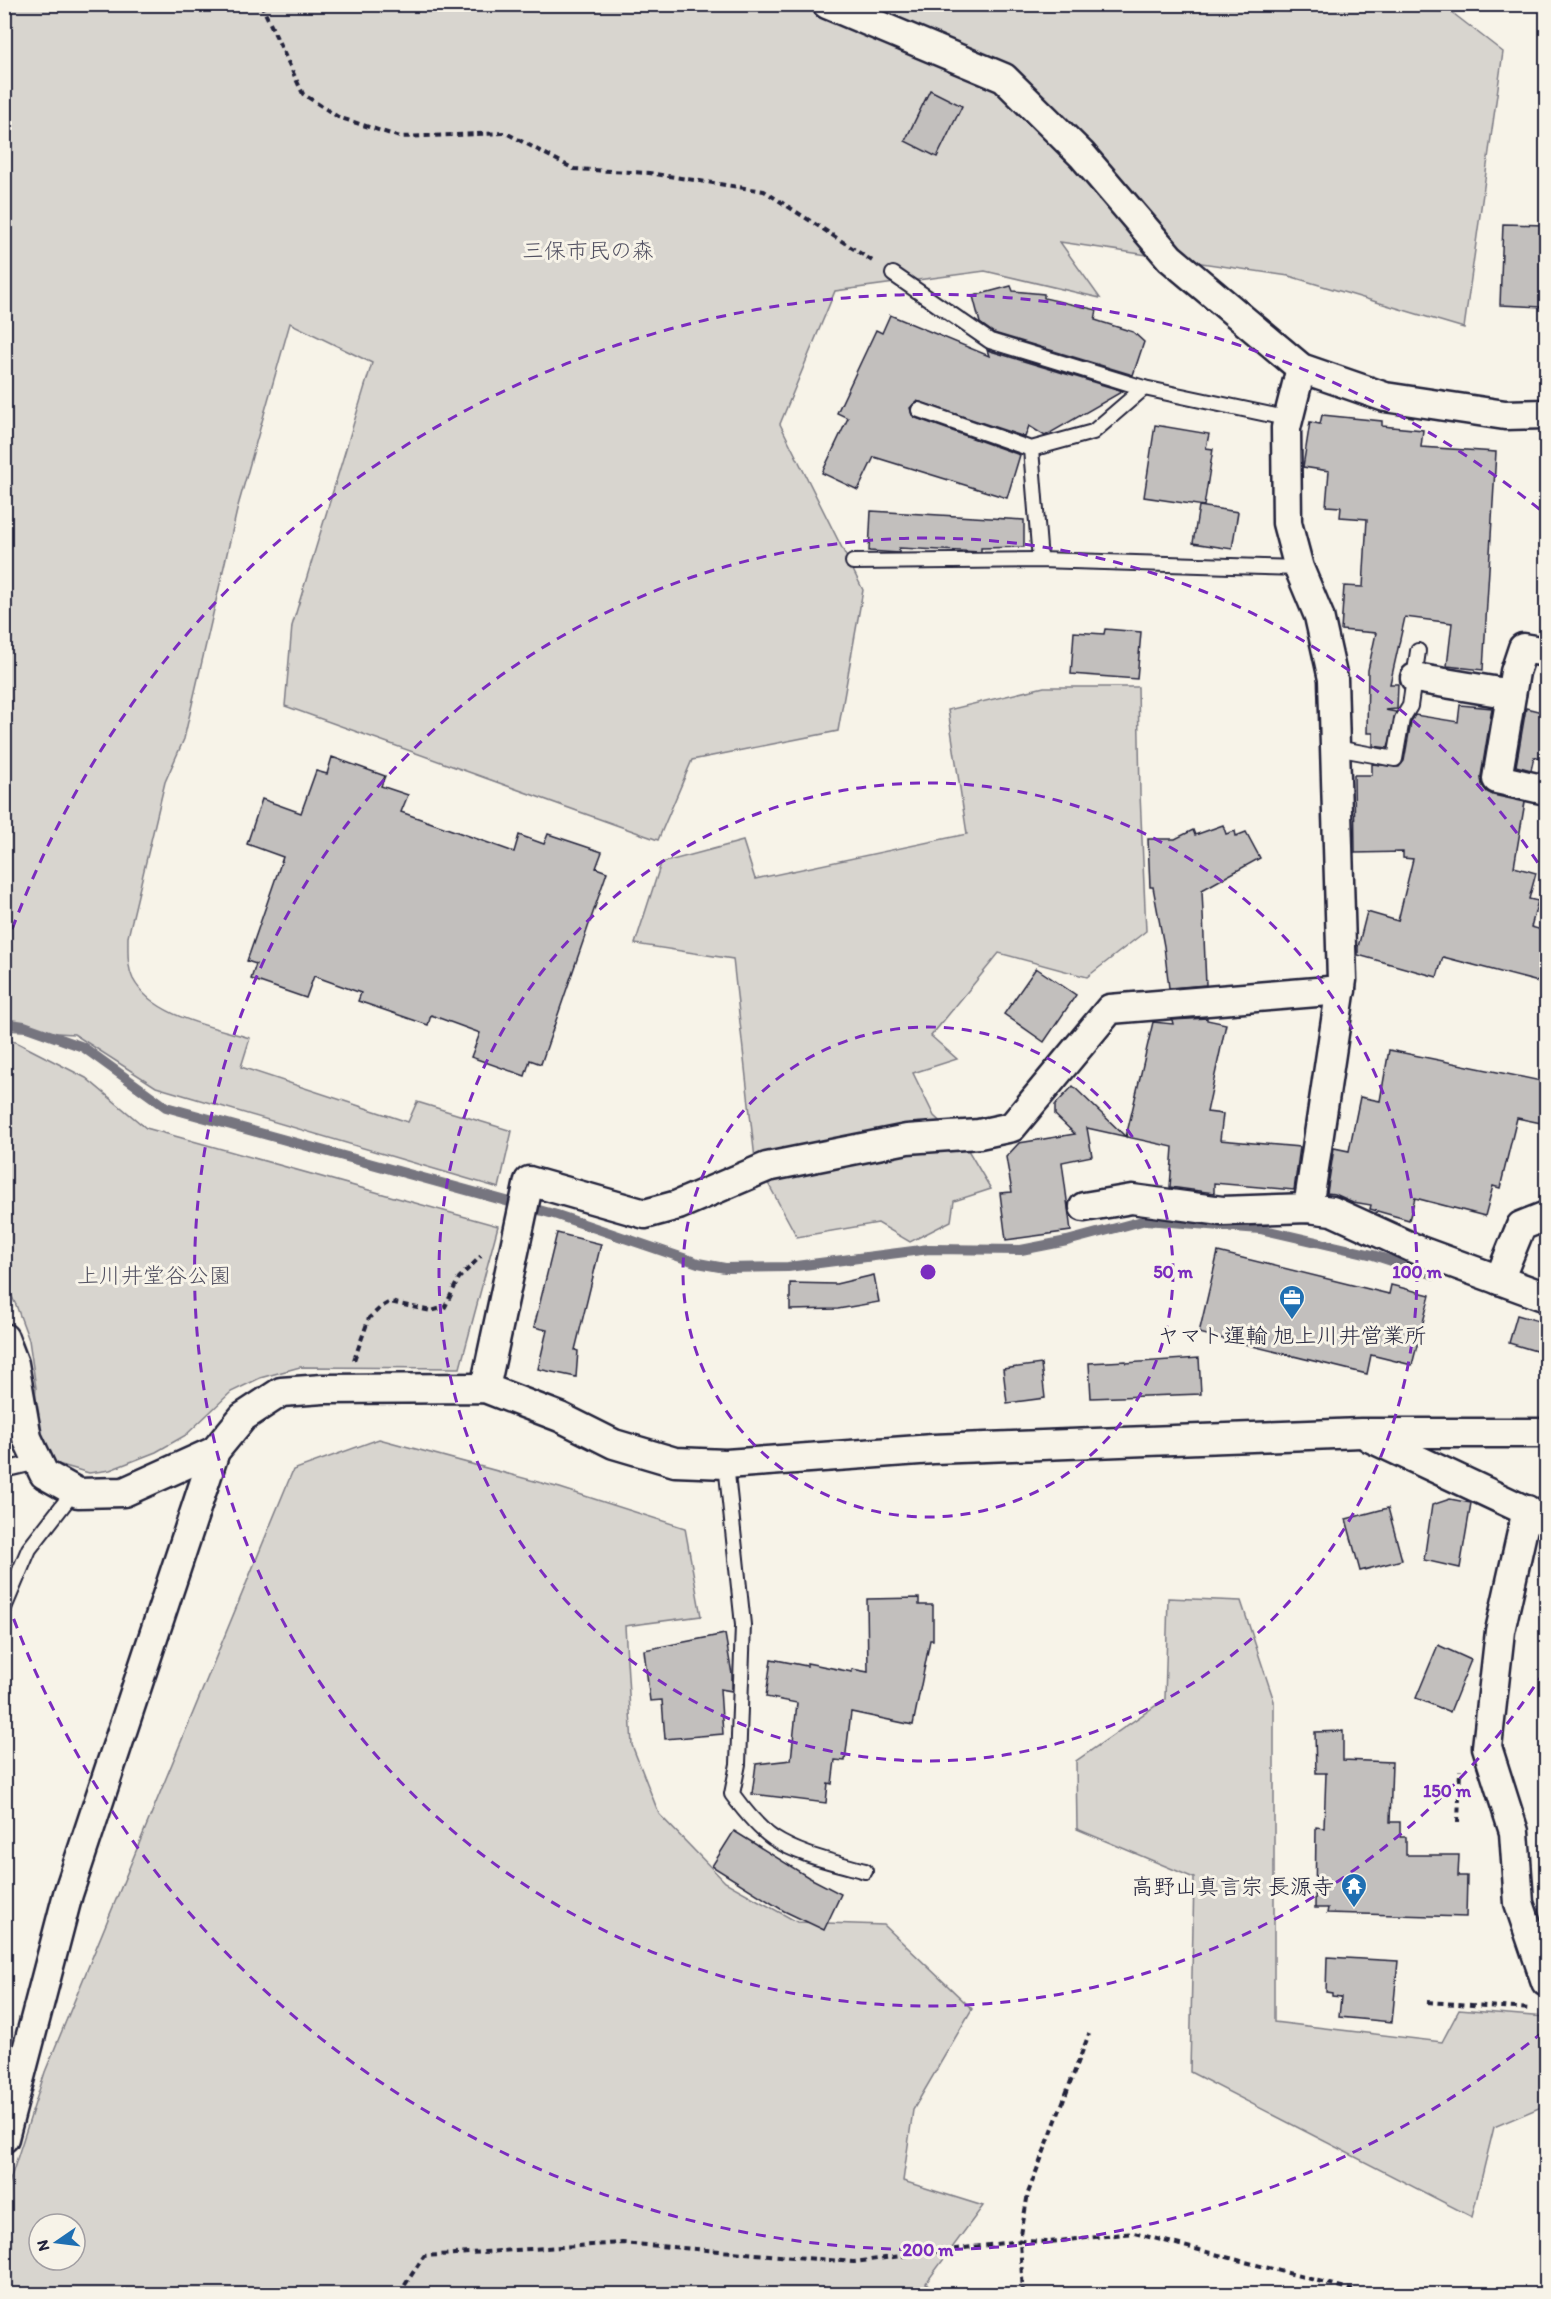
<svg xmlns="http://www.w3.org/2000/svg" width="1551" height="2299" font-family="Itim,'Klee One',sans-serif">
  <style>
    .green { fill: #d8d5cf; stroke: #7d7c85; stroke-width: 1.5; fill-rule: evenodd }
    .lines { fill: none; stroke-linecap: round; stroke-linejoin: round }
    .stream { stroke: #76747f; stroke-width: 10 }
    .building { fill: #c2bfbd; stroke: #22223b; stroke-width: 1.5 }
    .lane-casing { stroke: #22223b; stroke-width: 18 }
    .street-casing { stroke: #22223b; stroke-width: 33 }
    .path { stroke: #22223b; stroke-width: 4; stroke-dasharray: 6 4.5; stroke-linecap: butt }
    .lane { stroke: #f7f3e8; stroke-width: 14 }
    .street { stroke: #f7f3e8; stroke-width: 28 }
    .ring { fill: none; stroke: #7b2cbf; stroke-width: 3; stroke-dasharray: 10 8 }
    .labels { text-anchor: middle; stroke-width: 6; stroke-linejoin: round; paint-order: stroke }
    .park-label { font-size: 22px; fill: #504f60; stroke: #f7f3e8 }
    .poi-label { font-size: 22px; fill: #22223b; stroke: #f7f3e8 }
    .centre { fill: #7b2cbf; stroke: #f7f3e8; stroke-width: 3 }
    .ring-label { font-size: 18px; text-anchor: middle; font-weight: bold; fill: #7b2cbf; stroke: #f7f3e8; stroke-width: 6; stroke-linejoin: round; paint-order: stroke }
  </style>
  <rect width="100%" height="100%" fill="#f7f3e8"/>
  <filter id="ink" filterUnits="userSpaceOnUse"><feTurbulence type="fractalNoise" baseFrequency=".0167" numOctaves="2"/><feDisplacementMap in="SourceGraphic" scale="12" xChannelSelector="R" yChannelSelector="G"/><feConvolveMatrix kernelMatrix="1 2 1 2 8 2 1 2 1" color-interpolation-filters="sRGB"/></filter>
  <g filter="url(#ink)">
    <g class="green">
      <path d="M 1441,4 L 1503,52 L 1464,328 L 1289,276 L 1060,242 L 1100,298 L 985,271 L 835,291 L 780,424 L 863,590 L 838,731 L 692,760 L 658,840 L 285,706 L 292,626 L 372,363 L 290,323 L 238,506 L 184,739 L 165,782 L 128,937 C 128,951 127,966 133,979 C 153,1017 211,1026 250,1038 L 241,1067 L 408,1122 L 417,1102 L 512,1131 L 499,1188 L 156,1087 L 74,1034 L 5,1030 L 4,5 Z"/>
      <path d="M 1044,687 L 1138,687 L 1140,794 L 1146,931 L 1087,977 L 999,953 L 931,1036 L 957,1059 L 913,1073 L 934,1116 L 965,1145 L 991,1189 L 954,1201 L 951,1221 L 910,1242 L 878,1223 L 797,1237 L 755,1159 L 733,959 L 635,944 L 661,863 L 743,841 L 755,879 L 967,834 L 948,710 Z"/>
      <path d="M 4,1040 L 16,1042 L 86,1078 L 146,1128 L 498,1226 L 460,1368 L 300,1367 L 260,1378 L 231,1392 L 186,1435 L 156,1452 L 110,1470 L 89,1473 L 58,1464 L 46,1457 L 34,1418 L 36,1388 L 29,1340 L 16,1305 L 5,1283 Z"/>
      <path d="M 379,1439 L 560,1488 L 685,1528 L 701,1616 L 625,1626 L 632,1745 L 659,1814 L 725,1882 L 797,1922 L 884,1925 L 972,2009 L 913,2110 L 903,2181 L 983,2206 L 926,2283 L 940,2294 L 5,2294 L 5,2196 L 45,2072 L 293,1470 ZM 39,2224 L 75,2224 L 75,2260 L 39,2260 Z"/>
      <path d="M 1168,1598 L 1241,1601 L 1274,1701 L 1274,2022 L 1442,2042 L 1459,2010 L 1546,2017 L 1546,2105 L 1494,2127 L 1472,2217 L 1190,2072 L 1194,1878 L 1077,1829 L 1076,1761 L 1165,1699 Z"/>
    </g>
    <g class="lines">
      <path class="stream" d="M 4,1023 L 24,1026 L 83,1047 L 166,1107 L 557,1215 L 698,1263 L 725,1268 L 788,1267 L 929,1249 L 1021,1250 L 1067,1241 L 1146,1220 L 1260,1229 L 1373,1255 L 1435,1275"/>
    </g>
    <g class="building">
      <path d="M 930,90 L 962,106 L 937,157 L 905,141 Z"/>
      <path d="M 1503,224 L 1545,225 L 1542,307 L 1500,305 Z"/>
      <path d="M 1011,286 L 1013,291 L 1044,294 L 1044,298 L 1097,310 L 1095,320 L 1133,332 L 1144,342 L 1133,375 L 994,333 L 980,323 L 973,296 Z"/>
      <path d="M 890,315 L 989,356 L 987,350 L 1123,391 L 1045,436 L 1029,426 L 1025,437 L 917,401 L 910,408 L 912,415 L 916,418 L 1020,455 L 1007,498 L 874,457 L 858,490 L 822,473 L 848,418 L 837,413 L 876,330 L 882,333 Z"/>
      <path d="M 1322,415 L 1382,421 L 1382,426 L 1423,430 L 1421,447 L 1496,452 L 1483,670 L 1447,666 L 1452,623 L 1405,617 L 1390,684 L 1398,684 L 1397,709 L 1385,710 L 1396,712 L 1388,748 L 1373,746 L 1373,733 L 1367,733 L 1368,670 L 1376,633 L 1341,630 L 1344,586 L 1363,587 L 1367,519 L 1340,517 L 1341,507 L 1326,506 L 1329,471 L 1303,467 L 1310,422 L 1320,424 Z"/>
      <path d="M 1155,425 L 1209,434 L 1206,448 L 1213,449 L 1204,506 L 1144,497 Z"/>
      <path d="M 1199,506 L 1238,512 L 1232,549 L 1193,543 Z"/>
      <path d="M 871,511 L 1024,520 L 1024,547 L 981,548 L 981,552 L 899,548 L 899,553 L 869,551 Z"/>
      <path d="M 1105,629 L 1141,632 L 1137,679 L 1071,674 L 1074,632 L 1104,634 Z"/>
      <path d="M 1460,705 L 1492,708 L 1481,776 L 1482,785 L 1487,792 L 1493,795 L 1525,802 L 1514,867 L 1536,873 L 1529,899 L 1538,901 L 1531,927 L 1546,931 L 1546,984 L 1443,957 L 1437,977 L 1358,955 L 1358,947 L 1367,912 L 1398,921 L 1413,859 L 1403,858 L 1403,852 L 1355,853 L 1354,775 L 1372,775 L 1372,764 L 1399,767 L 1404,761 L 1411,722 L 1415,715 L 1458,722 Z"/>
      <path d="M 1526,708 L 1546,713 L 1546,761 L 1534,757 L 1531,770 L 1516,766 Z"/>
      <path d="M 332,757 L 385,776 L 381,786 L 408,795 L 401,812 L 514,852 L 519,835 L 544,844 L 548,834 L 602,852 L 596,868 L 607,872 L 541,1064 L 530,1060 L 525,1076 L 471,1057 L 480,1033 L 431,1015 L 428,1025 L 358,1001 L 361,993 L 314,976 L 306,998 L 251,979 L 256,964 L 247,961 L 283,857 L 247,844 L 262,799 L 301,813 L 316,771 L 327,774 Z"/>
      <path d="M 1223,825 L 1226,834 L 1235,831 L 1236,836 L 1246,832 L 1260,858 L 1202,890 L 1206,985 L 1169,988 L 1164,946 L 1153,887 L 1150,887 L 1148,839 L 1175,839 L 1193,830 L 1195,835 Z"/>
      <path d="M 1036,968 L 1076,995 L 1044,1042 L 1004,1014 Z"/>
      <path d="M 1207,1018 L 1207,1020 L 1226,1024 L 1207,1112 L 1223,1114 L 1220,1140 L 1300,1147 L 1294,1190 L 1214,1183 L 1214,1193 L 1170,1187 L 1173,1147 L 1087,1128 L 1092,1156 L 1062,1162 L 1071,1231 L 1006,1240 L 1000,1193 L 1012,1192 L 1006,1157 L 1019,1143 L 1075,1134 L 1055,1115 L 1055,1105 L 1073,1086 L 1126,1137 L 1153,1022 L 1173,1024 L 1172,1020 Z"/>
      <path d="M 1389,1050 L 1546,1082 L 1546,1124 L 1517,1118 L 1500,1188 L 1493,1186 L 1485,1216 L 1415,1198 L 1409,1220 L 1370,1209 L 1371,1205 L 1353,1202 L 1335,1194 L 1327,1193 L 1334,1148 L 1349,1151 L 1360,1097 L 1380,1101 Z"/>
      <path d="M 557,1233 L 601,1244 L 575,1350 L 578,1351 L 576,1377 L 538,1369 L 547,1330 L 534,1327 Z"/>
      <path d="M 1218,1252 L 1389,1294 L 1391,1285 L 1430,1295 L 1412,1365 L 1371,1355 L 1367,1374 L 1199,1333 Z"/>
      <path d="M 874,1275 L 879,1302 L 838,1309 L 790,1310 L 790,1283 L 836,1284 Z"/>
      <path d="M 1517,1315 L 1546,1323 L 1546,1354 L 1509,1343 Z"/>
      <path d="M 1199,1358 L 1201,1394 L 1091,1398 L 1089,1363 L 1126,1361 L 1126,1363 Z"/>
      <path d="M 1041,1364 L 1045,1398 L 1007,1403 L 1003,1369 Z"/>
      <path d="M 1450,1499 L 1471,1503 L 1460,1568 L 1424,1560 L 1432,1505 Z"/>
      <path d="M 1388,1508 L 1402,1560 L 1360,1571 L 1346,1519 Z"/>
      <path d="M 919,1598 L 919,1605 L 933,1605 L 933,1640 L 930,1640 L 913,1725 L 851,1712 L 845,1761 L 835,1760 L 832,1784 L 828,1783 L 826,1803 L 752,1794 L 756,1764 L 791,1760 L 797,1703 L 766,1697 L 771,1659 L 807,1666 L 807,1663 L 852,1672 L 852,1669 L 868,1672 L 867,1599 Z"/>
      <path d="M 725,1634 L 732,1674 L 732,1691 L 720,1689 L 723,1734 L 665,1739 L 662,1700 L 650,1701 L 644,1650 Z"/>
      <path d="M 1438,1645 L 1471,1660 L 1450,1712 L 1416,1698 Z"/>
      <path d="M 1343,1731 L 1343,1760 L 1392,1762 L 1390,1822 L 1400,1822 L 1400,1837 L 1406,1837 L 1406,1855 L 1459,1855 L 1458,1876 L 1467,1876 L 1466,1917 L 1327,1913 L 1328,1908 L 1315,1908 L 1316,1827 L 1324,1828 L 1326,1773 L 1316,1773 L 1315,1732 Z"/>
      <path d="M 734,1831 L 808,1877 L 841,1894 L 824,1930 L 784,1911 L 712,1866 Z"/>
      <path d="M 1327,1957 L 1398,1961 L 1392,2022 L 1339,2017 L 1341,1997 L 1332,1996 L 1332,1993 L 1326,1992 Z"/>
    </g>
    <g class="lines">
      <defs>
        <g id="lane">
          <path d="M 893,274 L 990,341 L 1144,388 L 1290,419"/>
          <path d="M 919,410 L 1031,449"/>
          <path d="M 1040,560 L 1031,449 L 1093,432 L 1144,388"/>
          <path d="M 853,562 L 1040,560 L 1299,568"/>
          <path d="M 1336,748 L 1395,759 L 1402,719 L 1410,706 L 1418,651"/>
          <path d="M 726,1464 L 743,1625 L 738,1764 L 732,1794 C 743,1809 757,1827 773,1838 C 801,1856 834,1862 865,1871"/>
          <path d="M 4,1470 L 38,1462"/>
          <path d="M 4,1608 L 29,1549 L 74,1491"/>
        </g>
        <g id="street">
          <path d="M 827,4 L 1004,78 L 1082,155 L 1170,258 L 1301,368 L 1385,397 L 1505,415 L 1546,414"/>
          <path d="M 1301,368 L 1286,428 L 1287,523 L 1299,568 L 1319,616 L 1333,679 L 1342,980 L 1308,1208"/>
          <path d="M 1546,652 L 1523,648 L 1515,672 L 1497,779 L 1546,790"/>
          <path d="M 1415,678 L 1511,694"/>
          <path d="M 1084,1207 L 1132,1199 L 1222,1211 L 1308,1208 L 1332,1211 L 1420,1251 L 1546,1297"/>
          <path d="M 1499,1280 L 1521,1226 L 1546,1216"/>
          <path d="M 4,1338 L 14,1364 L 27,1438 L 44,1474 L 78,1493 L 124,1492 L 215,1451"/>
          <path d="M 485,1388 L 529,1181 L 645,1214 L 678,1205 L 767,1167 L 907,1139 L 979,1134 L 1012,1127 L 1110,1009 L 1341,990"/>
          <path d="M 1369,1437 L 1546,1520"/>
          <path d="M 1527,1510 L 1500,1631 L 1487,1747 L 1514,1832 L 1519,1903 L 1546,1982"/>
          <path d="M 4,2138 L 68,1894 L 215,1451 L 243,1417 L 281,1392 L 323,1389 L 485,1388 L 560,1417 L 614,1444 L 675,1462 L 726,1464 L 933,1449 L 1361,1433 L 1546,1433"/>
        </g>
      </defs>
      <use href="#lane" class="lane-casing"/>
      <use href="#street" class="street-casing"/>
      <g class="path">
        <path d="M 261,4 L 303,94 L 338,117 L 400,137 L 506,133 L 574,169 L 649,173 L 764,191 L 874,262"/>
        <path d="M 354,1360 L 369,1318 L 381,1307 L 390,1302 L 431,1311 L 445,1307 L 459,1278 L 481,1256"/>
        <path d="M 1458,1823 L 1460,1770"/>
        <path d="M 1427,2002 L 1531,2009"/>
        <path d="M 399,2294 L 424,2256 L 622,2243 L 854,2262 L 1020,2241 L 1028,2193 L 1089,2034"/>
        <path d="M 1023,2294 L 1020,2241 L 1049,2242 L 1134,2233 L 1353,2290"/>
      </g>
      <use href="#lane" class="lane"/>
      <use href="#street" class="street"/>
    </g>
  </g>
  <g class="ring">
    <circle cx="928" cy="1272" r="245"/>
    <circle cx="928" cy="1272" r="489"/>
    <path d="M1544 1672A734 734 0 1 1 1544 872"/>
    <path d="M1543 2032A978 978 0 0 1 6 1598M6 946A978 978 0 0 1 1543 512"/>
  </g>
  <defs>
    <symbol id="office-pin" viewBox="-11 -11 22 30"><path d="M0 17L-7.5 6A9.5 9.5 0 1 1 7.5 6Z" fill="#1f6fb2" stroke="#f7f3e8"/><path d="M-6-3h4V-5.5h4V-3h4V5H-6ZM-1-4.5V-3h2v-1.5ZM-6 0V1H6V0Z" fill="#fff"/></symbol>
    <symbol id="temple-pin" viewBox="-11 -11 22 30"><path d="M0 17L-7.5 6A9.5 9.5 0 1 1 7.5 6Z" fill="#1f6fb2" stroke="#f7f3e8"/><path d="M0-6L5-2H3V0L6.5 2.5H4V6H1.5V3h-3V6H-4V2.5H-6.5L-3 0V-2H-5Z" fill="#fff"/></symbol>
  </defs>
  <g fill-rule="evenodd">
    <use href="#office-pin" x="1277" y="1283" width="30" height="40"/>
    <use href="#temple-pin" x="1339" y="1871" width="30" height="40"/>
  </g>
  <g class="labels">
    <g class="park-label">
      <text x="588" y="258">三保市民の森</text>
      <text x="154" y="1283">上川井堂谷公園</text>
    </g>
    <g class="poi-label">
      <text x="1292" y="1343">ヤマト運輸 旭上川井営業所</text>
      <text x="1334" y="1894" text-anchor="end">高野山真言宗 長源寺</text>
    </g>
  </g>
  <circle cx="928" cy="1272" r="9" class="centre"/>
  <g class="ring-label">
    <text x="1173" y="1278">50 m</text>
    <text x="1417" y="1278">100 m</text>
    <text x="1447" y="1797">150 m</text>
    <text x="928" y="2256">200 m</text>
  </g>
  <rect width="1551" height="2299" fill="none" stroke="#f7f3e8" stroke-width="24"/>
  <rect x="12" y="12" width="1527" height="2275" fill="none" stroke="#22223b" stroke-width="2" filter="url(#ink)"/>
  <g transform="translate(57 2242) rotate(256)"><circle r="28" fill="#f7f3e8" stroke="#a29fa3" stroke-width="1.5"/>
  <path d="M0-4.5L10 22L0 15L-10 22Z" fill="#1f6fb2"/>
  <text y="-9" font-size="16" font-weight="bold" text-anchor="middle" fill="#22223b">N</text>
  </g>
</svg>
